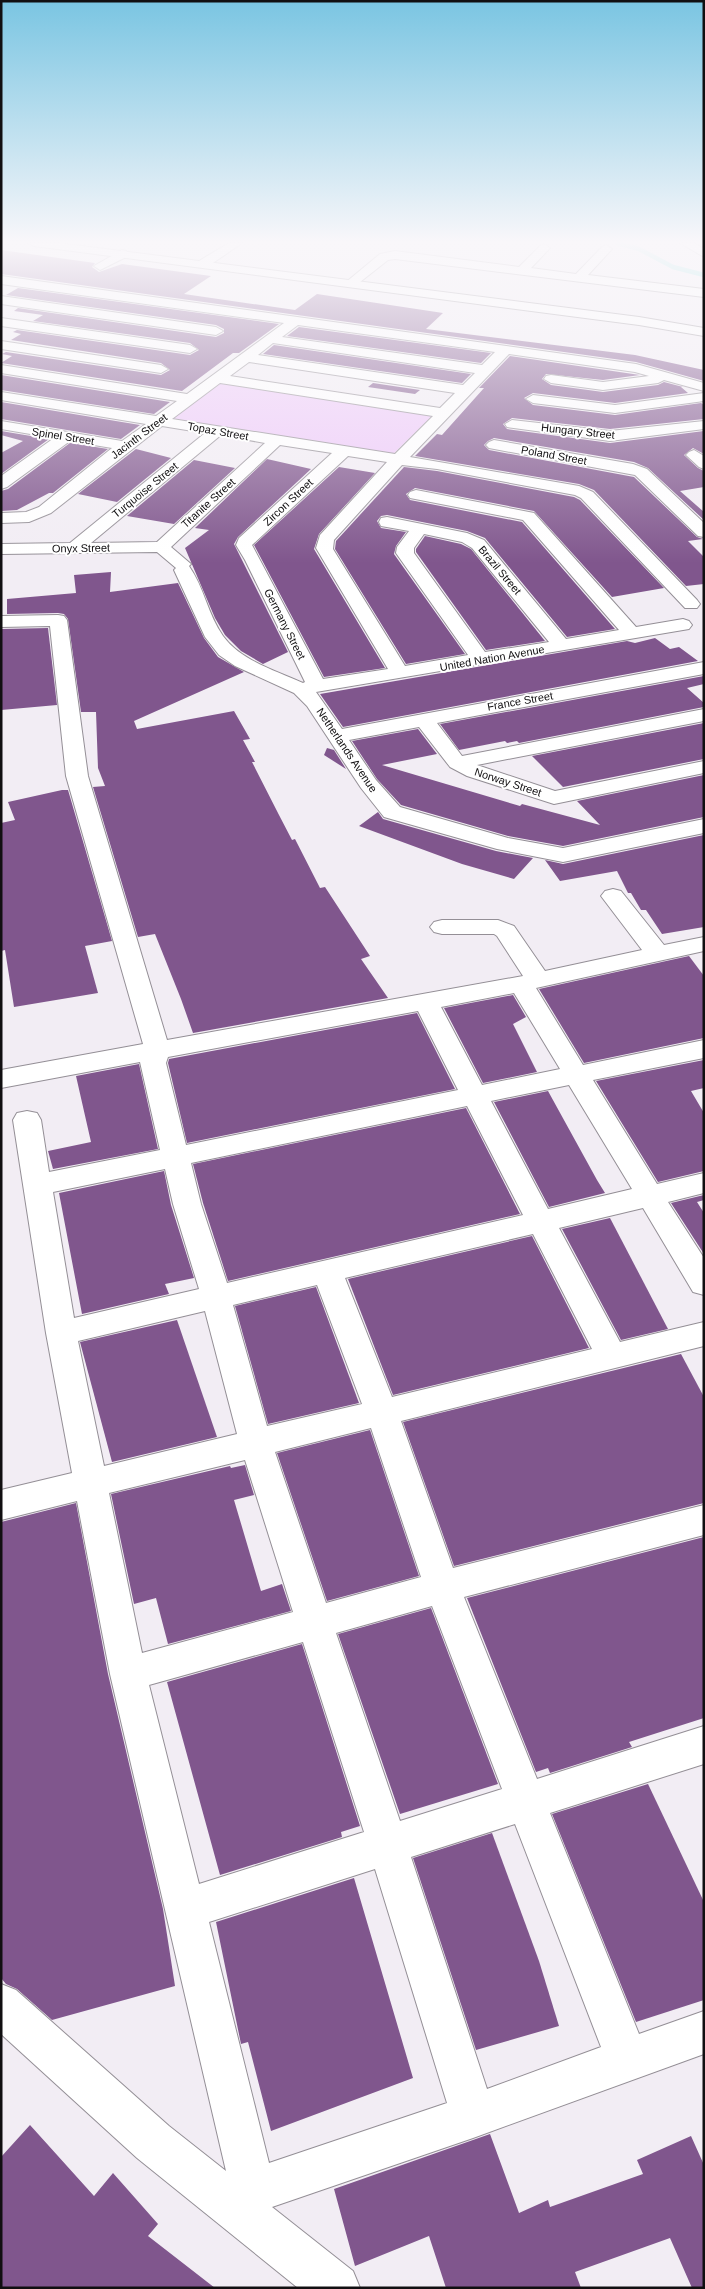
<svg xmlns="http://www.w3.org/2000/svg" width="705" height="2289" font-family="Arial,sans-serif">
  <style>
    .green { fill: #eec9f9 }
    .lines { fill: none; stroke-linecap: round; stroke-linejoin: round }
    .stream { stroke: #76ded9; stroke-width: 4.5 }
    .building { fill: #80568d }
    .minor-casing { stroke: #948f96; stroke-width: 2 }
    .major-casing { stroke: #948f96; stroke-width: 2 }
    .minor { fill: #fff; fill-rule: evenodd }
    .major { fill: #fff; fill-rule: evenodd }
    .labels { text-anchor: middle; stroke-width: 4; stroke-linejoin: round; paint-order: stroke }
    .far-street-label { font-size: 11px; fill: #110f11; stroke: #fff }
  </style>
  <rect width="100%" height="100%" fill="#f2edf4"/>
  <path class="green" d="M 221,382 L 433,415 L 392,455 L 172,419 Z"/>
  <g class="lines">
    <path class="stream" d="M 617,243 L 639,249 L 673,267 L 704,275"/>
  </g>
  <g class="building">
    <path d="M 1,250 L 95,263 L 92,267 L 99,272 L 122,264 L 211,276 L 184,294 L 295,310 L 317,294 L 443,313 L 426,329 L 635,355 L 704,370 L 704,381 L 636,362 L 1,274 Z"/>
    <path d="M 18,288 L 279,324 L 239,353 L 233,353 L 182,391 L 1,363 L 12,356 L 2,354 L 6,352 L 161,375 L 170,370 L 161,363 L 11,340 L 21,334 L 13,332 L 17,330 L 190,355 L 199,350 L 190,343 L 33,321 L 43,315 L 14,311 L 18,308 L 216,337 L 224,333 L 224,329 L 216,325 L 6,295 Z"/>
    <path d="M 299,327 L 491,353 L 481,363 L 287,336 Z"/>
    <path d="M 274,345 L 471,374 L 462,383 L 263,354 Z"/>
    <path d="M 510,356 L 640,375 L 603,380 L 546,374 L 542,379 L 551,385 L 603,392 L 658,385 L 664,382 L 683,387 L 681,387 L 688,393 L 615,403 L 533,393 L 524,398 L 533,405 L 615,415 L 701,403 L 704,405 L 704,419 L 610,429 L 512,418 L 503,424 L 507,429 L 610,443 L 704,431 L 704,454 L 693,448 L 684,455 L 698,468 L 704,471 L 704,487 L 680,491 L 704,512 L 704,520 L 648,468 L 634,462 L 494,438 L 488,441 L 484,445 L 489,450 L 634,477 L 697,537 L 703,539 L 688,541 L 704,557 L 704,584 L 686,586 L 594,490 L 579,484 L 415,456 L 437,434 L 442,435 L 484,388 L 479,388 Z"/>
    <path d="M 1,375 L 170,402 L 154,414 L 1,390 Z"/>
    <path d="M 373,383 L 420,390 L 415,394 L 368,387 Z"/>
    <path d="M 1,402 L 140,425 L 121,439 L 1,419 Z"/>
    <path d="M 1,431 L 49,439 L 1,474 L 1,453 L 23,441 L 1,435 Z"/>
    <path d="M 70,443 L 108,449 L 53,493 L 49,493 L 17,510 L 1,511 L 1,491 L 8,489 Z"/>
    <path d="M 136,449 L 171,458 L 117,502 L 78,494 Z"/>
    <path d="M 267,459 L 311,469 L 238,537 L 234,544 L 288,652 L 263,664 L 241,651 L 225,635 L 215,618 L 185,548 L 209,530 L 195,528 Z"/>
    <path d="M 194,460 L 235,468 L 174,524 L 127,516 Z"/>
    <path d="M 339,467 L 375,473 L 319,534 L 314,549 L 385,668 L 324,677 L 254,545 Z"/>
    <path d="M 404,467 L 437,471 L 574,497 L 580,500 L 664,588 L 612,597 L 534,511 L 415,488 L 406,494 L 410,500 L 522,522 L 615,629 L 567,637 L 485,538 L 467,531 L 387,515 L 381,516 L 377,521 L 381,528 L 406,532 L 396,546 L 394,554 L 465,654 L 406,664 L 335,549 L 336,541 Z"/>
    <path d="M 425,536 L 461,544 L 471,549 L 545,641 L 486,650 L 416,552 L 416,549 Z"/>
    <path d="M 111,572 L 110,592 L 178,583 L 204,638 L 218,657 L 244,672 L 134,721 L 137,729 L 234,711 L 250,739 L 243,740 L 255,762 L 252,762 L 279,815 L 292,840 L 295,839 L 320,888 L 325,887 L 370,956 L 361,959 L 388,998 L 193,1033 L 181,999 L 155,934 L 138,937 L 93,787 L 105,786 L 98,768 L 96,712 L 81,712 L 68,619 L 64,614 L 58,613 L 7,614 L 7,599 L 76,593 L 74,575 Z"/>
    <path d="M 48,628 L 57,705 L 1,710 L 1,629 Z"/>
    <path d="M 655,638 L 670,649 L 679,647 L 698,661 L 343,727 L 320,694 L 627,641 L 635,643 Z"/>
    <path d="M 704,676 L 704,684 L 687,688 L 704,703 L 704,707 L 519,743 L 517,741 L 507,743 L 505,741 L 459,750 L 440,724 Z"/>
    <path d="M 704,723 L 704,759 L 563,787 L 532,756 Z"/>
    <path d="M 418,729 L 437,754 L 382,765 L 520,806 L 522,804 L 600,825 L 577,801 L 704,775 L 704,817 L 563,846 L 508,836 L 401,805 L 377,779 L 352,741 Z"/>
    <path d="M 327,748 L 334,750 L 346,769 L 324,755 Z"/>
    <path d="M 62,790 L 68,790 L 112,941 L 85,946 L 98,993 L 14,1007 L 5,950 L 1,951 L 1,823 L 15,820 L 8,802 Z"/>
    <path d="M 378,812 L 383,819 L 496,851 L 533,858 L 514,879 L 462,864 L 359,826 Z"/>
    <path d="M 704,835 L 704,927 L 662,934 L 646,910 L 641,910 L 631,893 L 628,893 L 617,871 L 560,881 L 545,860 L 563,864 Z"/>
    <path d="M 689,956 L 704,976 L 704,1038 L 584,1063 L 539,989 Z"/>
    <path d="M 513,995 L 526,1017 L 513,1024 L 537,1072 L 483,1083 L 444,1008 Z"/>
    <path d="M 417,1013 L 455,1089 L 187,1143 L 168,1063 L 169,1059 Z"/>
    <path d="M 704,1060 L 704,1088 L 691,1091 L 704,1113 L 704,1171 L 658,1182 L 596,1081 Z"/>
    <path d="M 139,1064 L 158,1149 L 53,1169 L 48,1151 L 91,1142 L 76,1076 Z"/>
    <path d="M 548,1091 L 597,1180 L 605,1193 L 549,1207 L 494,1102 Z"/>
    <path d="M 466,1108 L 520,1214 L 228,1281 L 203,1203 L 193,1164 Z"/>
    <path d="M 164,1171 L 171,1205 L 194,1278 L 165,1284 L 169,1294 L 82,1314 L 59,1193 Z"/>
    <path d="M 704,1195 L 704,1200 L 697,1202 L 704,1213 L 704,1254 L 671,1203 Z"/>
    <path d="M 610,1218 L 668,1329 L 621,1340 L 562,1229 Z"/>
    <path d="M 532,1236 L 589,1348 L 393,1395 L 348,1279 Z"/>
    <path d="M 316,1287 L 359,1403 L 268,1424 L 235,1306 Z"/>
    <path d="M 177,1320 L 217,1437 L 112,1462 L 80,1342 Z"/>
    <path d="M 681,1354 L 704,1397 L 704,1503 L 454,1566 L 403,1422 Z"/>
    <path d="M 370,1430 L 419,1576 L 327,1601 L 277,1453 Z"/>
    <path d="M 245,1465 L 254,1495 L 234,1500 L 261,1591 L 282,1584 L 291,1611 L 168,1644 L 156,1598 L 134,1604 L 111,1494 L 230,1466 L 231,1468 Z"/>
    <path d="M 76,1503 L 108,1674 L 163,1909 L 175,1986 L 52,2020 L 17,1989 L 6,1984 L 1,1978 L 1,1522 Z"/>
    <path d="M 704,1537 L 704,1718 L 629,1742 L 632,1747 L 550,1773 L 548,1768 L 536,1772 L 467,1598 Z"/>
    <path d="M 431,1608 L 498,1784 L 400,1814 L 338,1634 Z"/>
    <path d="M 302,1644 L 360,1826 L 341,1832 L 342,1837 L 220,1875 L 167,1682 Z"/>
    <path d="M 648,1784 L 704,1902 L 704,2000 L 636,2022 L 552,1814 Z"/>
    <path d="M 492,1833 L 539,1961 L 559,2026 L 476,2050 L 413,1858 Z"/>
    <path d="M 354,1878 L 413,2078 L 271,2131 L 248,2042 L 241,2044 L 216,1922 Z"/>
    <path d="M 30,2125 L 94,2196 L 113,2173 L 158,2224 L 148,2236 L 215,2288 L 1,2288 L 1,2157 Z"/>
    <path d="M 490,2134 L 519,2213 L 548,2200 L 550,2207 L 643,2174 L 637,2160 L 691,2136 L 704,2165 L 704,2288 L 692,2288 L 670,2238 L 575,2272 L 581,2288 L 446,2288 L 429,2236 L 355,2266 L 334,2189 Z"/>
  </g>
  <g class="lines">
    <defs>
      <g id="minor">
        <path d="M 229,243 L 242,243 L 207,267 L 199,267 L 197,264 L 199,261 Z"/>
        <path d="M 680,243 L 694,243 L 704,249 L 704,257 Z"/>
        <path d="M 544,244 L 550,248 L 531,268 L 576,274 L 602,247 L 606,245 L 612,249 L 588,275 L 704,289 L 704,297 L 395,259 L 388,260 L 355,286 L 351,287 L 345,283 L 380,254 L 395,251 L 519,267 L 540,246 Z"/>
        <path d="M 122,250 L 126,251 L 128,254 L 126,257 L 100,270 L 94,266 Z"/>
        <path d="M 1,276 L 636,364 L 704,383 L 704,391 L 664,380 L 658,383 L 603,390 L 551,383 L 544,379 L 546,376 L 551,375 L 603,382 L 649,376 L 635,372 L 509,354 L 410,457 L 579,486 L 593,492 L 697,600 L 700,604 L 697,608 L 685,608 L 581,498 L 575,495 L 437,469 L 402,465 L 334,540 L 333,549 L 405,666 L 468,655 L 396,553 L 397,547 L 409,531 L 381,526 L 379,522 L 381,518 L 387,517 L 467,533 L 484,540 L 566,639 L 619,630 L 523,520 L 410,498 L 408,495 L 410,492 L 416,490 L 534,513 L 636,627 L 683,619 L 689,621 L 692,625 L 689,629 L 316,692 L 342,729 L 704,662 L 704,674 L 437,723 L 462,756 L 704,709 L 704,721 L 477,765 L 555,791 L 704,761 L 704,773 L 554,804 L 467,776 L 450,767 L 419,727 L 349,740 L 376,780 L 400,807 L 508,838 L 563,848 L 704,819 L 704,833 L 563,862 L 497,849 L 384,817 L 361,788 L 307,706 L 294,693 L 235,666 L 219,655 L 205,637 L 174,570 L 176,568 L 157,552 L 1,554 L 1,544 L 70,543 L 205,433 L 162,426 L 51,513 L 29,522 L 1,523 L 1,513 L 26,512 L 39,507 L 112,448 L 70,441 L 7,487 L 1,489 L 1,476 L 54,438 L 1,429 L 1,421 L 122,441 L 146,424 L 1,400 L 1,392 L 156,416 L 177,401 L 1,373 L 1,365 L 187,394 L 284,323 L 1,284 ZM 298,325 L 495,352 L 482,365 L 282,337 ZM 273,343 L 475,373 L 463,385 L 258,355 ZM 249,362 L 455,393 L 440,408 L 230,376 ZM 220,383 L 433,416 L 395,454 L 172,419 ZM 221,435 L 265,443 L 157,542 L 91,543 ZM 280,445 L 332,453 L 239,538 L 236,545 L 245,560 L 305,682 L 303,683 C 277,671 241,661 223,636 C 208,615 204,587 189,566 L 191,564 L 171,547 ZM 348,456 L 387,462 L 320,535 L 316,548 L 388,669 L 323,679 L 252,545 ZM 424,534 L 462,542 L 472,548 L 549,642 L 485,652 L 414,553 L 414,548 Z"/>
        <path d="M 1,296 L 216,327 L 223,331 L 216,335 L 1,304 Z"/>
        <path d="M 1,318 L 190,345 L 197,349 L 190,353 L 1,326 Z"/>
        <path d="M 1,341 L 161,365 L 168,369 L 161,373 L 1,349 Z"/>
        <path d="M 704,393 L 704,401 L 615,413 L 533,403 L 526,399 L 533,395 L 615,405 Z"/>
        <path d="M 512,420 L 610,431 L 704,421 L 704,429 L 610,441 L 507,427 L 505,424 Z"/>
        <path d="M 494,440 L 633,464 L 647,469 L 704,523 L 704,537 L 698,536 L 635,475 L 489,448 L 486,445 L 489,442 Z"/>
        <path d="M 694,450 L 704,456 L 704,469 L 699,467 L 686,455 L 689,452 Z"/>
        <path d="M 58,615 L 64,616 L 67,620 L 88,776 L 167,1040 L 523,976 L 497,936 L 494,934 L 442,934 L 434,932 L 430,927 L 434,922 L 442,920 L 498,920 L 514,926 L 545,971 L 642,950 L 601,896 L 605,891 L 613,889 L 621,891 L 664,945 L 704,937 L 704,951 L 536,988 L 583,1065 L 704,1040 L 704,1058 L 593,1080 L 657,1184 L 704,1173 L 704,1193 L 668,1202 L 704,1258 L 704,1295 L 693,1292 L 643,1208 L 559,1228 L 620,1342 L 704,1322 L 704,1346 L 401,1421 L 453,1568 L 704,1505 L 704,1535 L 464,1597 L 537,1779 L 704,1726 L 704,1764 L 550,1813 L 639,2034 L 704,2011 L 704,2054 L 473,2138 L 272,2207 L 353,2271 L 360,2288 L 298,2288 L 137,2158 L 1,2034 L 1,1984 L 16,1990 L 169,2126 L 226,2171 L 110,1674 L 77,1501 L 1,1520 L 1,1490 L 72,1473 L 46,1333 L 13,1120 L 17,1113 L 27,1111 L 37,1113 L 41,1120 L 49,1172 L 160,1150 L 140,1062 L 1,1088 L 1,1070 L 143,1044 L 66,776 L 50,626 L 1,627 L 1,616 ZM 514,993 L 560,1069 L 482,1085 L 441,1007 ZM 418,1011 L 458,1090 L 186,1145 L 166,1063 L 168,1057 ZM 569,1085 L 632,1189 L 548,1209 L 491,1101 ZM 467,1106 L 523,1215 L 227,1283 L 201,1204 L 191,1163 ZM 165,1169 L 173,1204 L 199,1289 L 74,1318 L 53,1192 ZM 533,1234 L 592,1349 L 392,1397 L 345,1278 ZM 317,1285 L 362,1404 L 267,1426 L 233,1305 ZM 205,1311 L 237,1434 L 104,1466 L 78,1341 ZM 371,1428 L 421,1577 L 326,1603 L 275,1452 ZM 245,1460 L 293,1612 L 142,1653 L 109,1493 ZM 432,1606 L 502,1789 L 400,1821 L 336,1633 ZM 303,1642 L 364,1832 L 199,1884 L 149,1685 ZM 515,1824 L 601,2047 L 487,2089 L 411,1857 ZM 375,1869 L 447,2103 L 269,2163 L 209,1922 Z"/>
      </g>
      <path id="major" d="M 28,243 L 58,243 L 639,317 L 704,328 L 704,336 L 639,325 L 34,246 Z"/>
    </defs>
    <use href="#minor" class="minor-casing"/>
    <use href="#major" class="major-casing"/>
    <use href="#minor" class="minor"/>
    <use href="#major" class="major"/>
  </g>
  <linearGradient id="sky" x2="0" y2="1"><stop stop-color="#7ac5e2"/><stop offset="0.43" stop-color="#f9f7fa"/><stop offset="1" stop-color="#f9f7fa" stop-opacity="0"/></linearGradient>
  <rect width="705" height="563" fill="url(#sky)"/>
  <g class="labels">
    <g class="far-street-label">
      <text transform="translate(218 431) rotate(10)" y="4">Topaz Street</text>
      <text transform="translate(578 431) rotate(6)" y="4">Hungary Street</text>
      <text transform="translate(63 436) rotate(9)" y="4">Spinel Street</text>
      <text transform="translate(139 436) rotate(-37)" y="4">Jacinth Street</text>
      <text transform="translate(554 455) rotate(10)" y="4">Poland Street</text>
      <text transform="translate(145 490) rotate(-39)" y="4">Turquoise Street</text>
      <text transform="translate(288 502) rotate(-43)" y="4">Zircon Street</text>
      <text transform="translate(208 503) rotate(-42)" y="4">Titanite Street</text>
      <text transform="translate(81 548) rotate(-1)" y="4">Onyx Street</text>
      <text transform="translate(500 570) rotate(50)" y="4">Brazil Street</text>
      <text transform="translate(285 624) rotate(63)" y="4">Germany Street</text>
      <text transform="translate(492 658) rotate(-10)" y="4">United Nation Avenue</text>
      <text transform="translate(520 701) rotate(-10)" y="4">France Street</text>
      <text transform="translate(347 750) rotate(56)" y="4">Netherlands Avenue</text>
      <text transform="translate(508 782) rotate(18)" y="4">Norway Street</text>
    </g>
  </g>
  <rect width="705" height="2289" fill="none" stroke="#110f11" stroke-width="5"/>
</svg>
